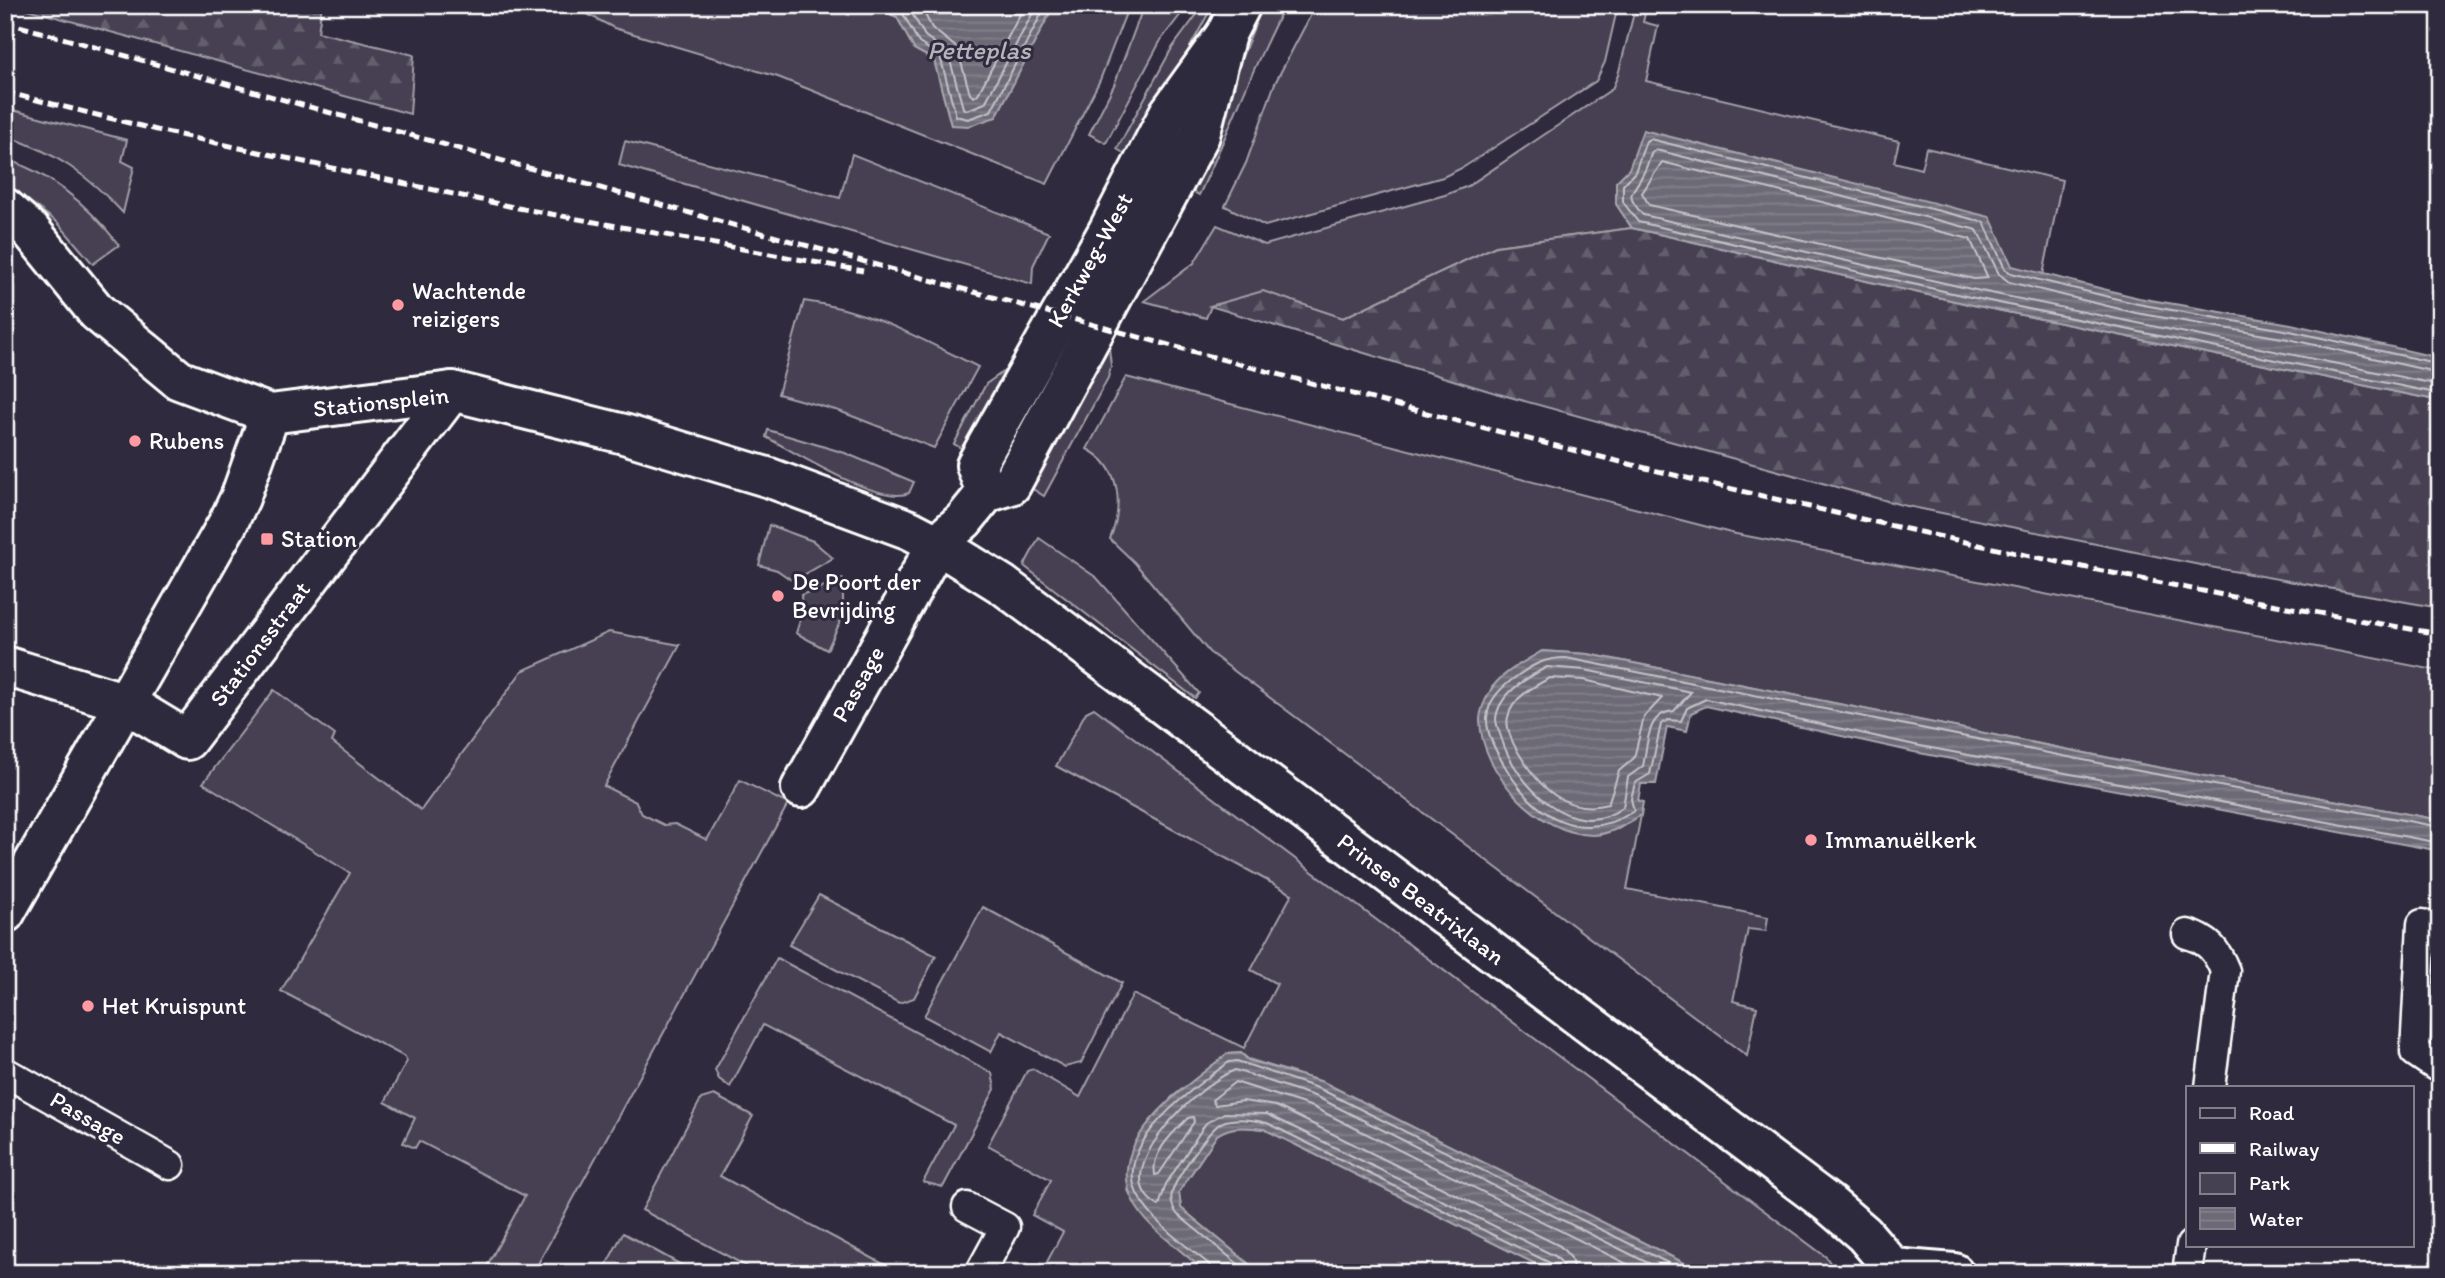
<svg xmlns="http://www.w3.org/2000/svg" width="2445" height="1278" font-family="Itim,sans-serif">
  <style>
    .green { fill: #464152; stroke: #a2a0a8; stroke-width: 2 }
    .forest { fill: url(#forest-firs); stroke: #a2a0a8; stroke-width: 2 }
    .water { fill: url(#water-rules); stroke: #a7a6ad; stroke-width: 2 }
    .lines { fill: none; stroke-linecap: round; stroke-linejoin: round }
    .shore { stroke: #c5c3c9; stroke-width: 2 }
    .lane-casing { stroke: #fff; stroke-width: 33 }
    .street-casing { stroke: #fff; stroke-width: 44 }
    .secondary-casing { stroke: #fff; stroke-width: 44 }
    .lane { stroke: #2f2a3d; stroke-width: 28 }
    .street { stroke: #2f2a3d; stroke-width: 38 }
    .secondary { stroke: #2f2a3d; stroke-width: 38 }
    .rail { stroke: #fff; stroke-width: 5; stroke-dasharray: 10 5; stroke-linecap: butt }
    .poi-dot { fill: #ff9aa2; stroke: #2f2a3d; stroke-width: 2.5 }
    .labels { text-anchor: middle; stroke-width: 6; stroke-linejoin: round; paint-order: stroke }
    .street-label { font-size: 24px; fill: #fff; stroke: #2f2a3d }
    .poi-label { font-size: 24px; fill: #fff; stroke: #2f2a3d; text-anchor: start }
    .water-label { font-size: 26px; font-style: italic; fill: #b6b4bb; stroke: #2f2a3d }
  </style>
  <defs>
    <pattern id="forest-firs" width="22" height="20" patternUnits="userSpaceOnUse" patternTransform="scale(1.75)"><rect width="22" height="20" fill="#464152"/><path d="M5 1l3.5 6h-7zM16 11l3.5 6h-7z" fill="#625e6c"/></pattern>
    <pattern id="water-rules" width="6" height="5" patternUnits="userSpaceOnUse" patternTransform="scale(1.75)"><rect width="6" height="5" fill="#6d6a77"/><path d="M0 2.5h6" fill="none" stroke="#83808b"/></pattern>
  </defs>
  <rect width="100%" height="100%" fill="#2f2a3d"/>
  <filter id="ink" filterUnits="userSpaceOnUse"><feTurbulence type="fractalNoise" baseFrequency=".0143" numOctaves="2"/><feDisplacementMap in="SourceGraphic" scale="14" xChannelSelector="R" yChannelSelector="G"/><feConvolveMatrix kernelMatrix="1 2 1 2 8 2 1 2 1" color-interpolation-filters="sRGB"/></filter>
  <g filter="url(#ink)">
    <g class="green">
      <path d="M 570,5 L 831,5 L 849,15 L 854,5 L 871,5 L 897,17 L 914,49 L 934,60 L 951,125 L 996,117 L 1054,5 L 1129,5 L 1100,80 L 1047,184 L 778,77 L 614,28 Z"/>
      <path d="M 1144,5 L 1188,5 L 1161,40 L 1106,143 L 1089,134 L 1114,85 Z"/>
      <path d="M 1204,5 L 1213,5 L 1130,157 L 1117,149 L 1172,48 Z"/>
      <path d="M 1263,5 L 1285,5 C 1252,67 1229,132 1199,195 L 1189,189 Z"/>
      <path d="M 1316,5 L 1588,6 L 1618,5 L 1605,62 L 1596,81 L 1464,167 L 1443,177 L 1265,226 L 1225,206 L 1246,163 L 1275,83 Z"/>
      <path d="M 1636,5 L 1647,5 L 1643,22 L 1658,26 L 1646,81 L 1899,141 L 1894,162 L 1921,169 L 1926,148 L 2062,180 L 2043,275 L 1629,169 L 1616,182 L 1616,204 L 1632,228 L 1496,246 L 1343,318 L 1263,292 L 1211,306 L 1206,318 L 1144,301 L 1194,263 L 1217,225 L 1265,245 L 1445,195 L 1468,186 L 1612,89 L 1618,75 Z"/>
      <path d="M 5,108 L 127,140 L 122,161 L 134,167 L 123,213 C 89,176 54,151 5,136 Z"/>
      <path d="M 625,141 L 840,198 L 852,154 L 1049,233 L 1033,266 L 1032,284 L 619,165 Z"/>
      <path d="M 5,159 C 53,174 89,206 119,245 L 93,264 L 58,223 L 5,183 Z"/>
      <path d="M 804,301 C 871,310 919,338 978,367 L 934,448 L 839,411 L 778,394 Z"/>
      <path d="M 1108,338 L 1111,366 L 1108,378 L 1044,496 L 1028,486 Z"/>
      <path d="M 1010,367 L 970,453 L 954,444 L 986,384 Z"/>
      <path d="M 1126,377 L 1731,533 L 2440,671 L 2440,820 L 2135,763 L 1588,654 L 1542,651 L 1492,687 L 1480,719 L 1491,757 L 1618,829 L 1641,815 L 1627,889 L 1768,917 L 1766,931 L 1748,929 L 1733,1001 L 1757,1007 L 1747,1056 L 1209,652 L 1135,563 L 1110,539 C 1123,507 1122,467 1087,449 Z"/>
      <path d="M 768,430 L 845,453 L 914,482 L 909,493 C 879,506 795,452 766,437 Z"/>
      <path d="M 769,525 L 813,541 L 833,558 L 793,581 L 777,570 L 759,565 Z"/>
      <path d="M 1039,538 L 1097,578 L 1199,693 L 1195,698 L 1024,566 Z"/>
      <path d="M 843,579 L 843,616 L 827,650 L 796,633 L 802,614 L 801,595 Z"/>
      <path d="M 609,632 L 680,645 L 604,786 L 636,802 L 642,814 L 664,825 L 675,824 L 707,840 L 740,780 L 788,804 L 533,1273 L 483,1273 L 525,1196 L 419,1141 L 415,1148 L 403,1143 L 415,1118 L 385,1102 L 407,1061 L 405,1057 L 281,991 L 350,873 L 203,783 L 274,690 L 335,735 L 332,742 L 421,810 L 522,671 Z"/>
      <path d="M 1094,708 L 1826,1257 L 1837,1273 L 1704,1273 L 1323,1082 L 1248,1059 L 1241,1053 L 1227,1054 L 1171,1098 L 1128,1190 C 1143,1226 1180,1249 1209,1273 L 1041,1273 L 1063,1232 L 1032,1215 L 1051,1180 L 988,1145 L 1027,1071 L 1033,1069 L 1080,1097 L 1133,994 L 1244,1048 L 1277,984 L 1251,970 L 1292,894 L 1056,766 L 1086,712 Z"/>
      <path d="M 819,895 L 936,956 L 914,998 L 899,1003 L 789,945 Z"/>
      <path d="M 983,907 L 1122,983 L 1081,1063 L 1065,1067 L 1001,1032 L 991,1052 L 924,1016 Z"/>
      <path d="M 777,958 L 992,1073 L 995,1089 L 943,1187 L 923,1182 L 954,1125 L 763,1025 L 730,1087 L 719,1079 L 715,1070 Z"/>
      <path d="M 714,1095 L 753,1116 L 720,1176 L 900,1273 L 759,1273 L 642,1210 L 701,1099 Z"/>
      <path d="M 1242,1127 L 1264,1129 L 1554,1273 L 1260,1273 L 1181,1208 L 1179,1192 L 1217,1135 L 1226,1129 Z"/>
      <path d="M 623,1233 L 696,1273 L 602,1273 Z"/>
    </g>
    <g class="forest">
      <path d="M 12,5 L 322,5 L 318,32 L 414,55 L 410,114 Z"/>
      <path d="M 1632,228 L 1968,304 L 2440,401 L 2440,608 L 2210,567 L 1902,505 L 1499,394 L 1210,306 L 1263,291 L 1343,318 L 1496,246 Z"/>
    </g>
    <g class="water">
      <path d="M 871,5 L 1054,5 L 996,117 L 969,126 L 951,125 L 934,60 L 914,49 L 897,17 Z"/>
      <path d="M 1643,130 L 1990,217 L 2012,266 L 2139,298 L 2291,324 L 2440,358 L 2440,401 L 1968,304 L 1632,228 L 1616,204 L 1616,182 L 1629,169 Z"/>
      <path d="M 1542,651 L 1588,654 L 2135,763 L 2440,820 L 2440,851 L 1914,752 L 1706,706 L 1691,713 L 1687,731 L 1667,727 L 1656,784 L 1641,784 L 1638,801 L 1643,802 L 1641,815 C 1626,824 1610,835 1592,835 C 1539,834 1481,773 1480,720 C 1480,711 1486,698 1491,690 C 1499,674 1526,661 1542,651 Z"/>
      <path d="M 1241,1053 L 1248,1060 L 1323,1082 L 1704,1273 L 1554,1273 L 1264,1129 C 1247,1127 1232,1125 1217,1135 L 1179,1192 L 1181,1208 L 1260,1273 C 1244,1273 1226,1276 1211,1273 C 1200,1270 1175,1245 1164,1237 C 1074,1164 1167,1101 1227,1054 Z"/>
    </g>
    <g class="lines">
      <g class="shore">
        <path d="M 888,5 L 902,12 L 919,43 L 940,56 L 956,116 L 968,119 L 991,111 L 1046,5"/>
        <path d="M 907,5 L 925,36 L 948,53 L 963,108 L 967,110 L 985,103 L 1037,5"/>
        <path d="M 920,5 L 932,28 L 957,48 L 970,94 L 974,97 L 978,94 L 1025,5"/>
        <path d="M 1662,162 L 1970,239 L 1988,278 L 1974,279 L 1649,205 L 1642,193 Z"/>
        <path d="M 2440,364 L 2290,331 L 2138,304 L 2011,273 L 2005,269 L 1984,222 L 1650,139 L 1646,141 L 1635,172 L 1623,185 L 1623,202 L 1638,222 L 1970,297 L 2440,394"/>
        <path d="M 2440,373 L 2288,339 L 2136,313 L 2009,282 L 1999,274 L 1977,230 L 1656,150 L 1652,152 C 1649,159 1647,167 1643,174 C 1634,194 1622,192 1643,215 L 1971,289 L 2440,385"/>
        <path d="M 1547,667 L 1585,670 L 1691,692 L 1674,711 C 1646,713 1648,744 1643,766 L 1628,777 L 1623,807 C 1574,845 1516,784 1502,740 C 1500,733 1496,725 1496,719 C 1498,694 1528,677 1547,667 Z"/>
        <path d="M 1550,678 L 1584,680 L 1662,698 L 1644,717 L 1634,758 L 1619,771 L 1608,804 C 1565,815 1539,787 1518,752 C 1513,744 1505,727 1508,717 C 1512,698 1534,686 1550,678 Z"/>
        <path d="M 2440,827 L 2134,770 L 1566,658 C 1545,658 1534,664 1517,676 C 1503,686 1488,699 1487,718 C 1486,735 1498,755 1506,768 C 1535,817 1581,845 1634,811 L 1631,799 L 1635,783 L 1650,774 L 1661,724 L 1668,720 L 1681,721 L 1687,708 L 1706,699 L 1915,745 L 2440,843"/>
        <path d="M 1193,1117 L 1194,1122 L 1159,1174 L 1155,1175 C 1150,1153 1174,1132 1188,1118 Z"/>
        <path d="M 1212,1273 L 1210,1265 C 1186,1245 1156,1226 1140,1199 C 1107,1146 1194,1088 1229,1062 L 1237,1061 L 1320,1089 L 1688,1273"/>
        <path d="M 1249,1273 L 1177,1214 C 1172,1207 1170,1201 1172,1193 C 1175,1179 1210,1127 1223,1122 C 1236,1117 1254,1120 1267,1123 L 1550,1263 L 1555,1273"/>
        <path d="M 1564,1273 L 1562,1263 L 1555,1256 L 1267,1114 L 1224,1113 L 1206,1123 L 1166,1184 L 1159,1206 C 1100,1174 1202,1082 1235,1070 L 1317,1097 L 1668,1273"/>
        <path d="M 1574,1273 L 1571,1258 L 1560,1246 L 1276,1106 L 1243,1101 L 1215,1105 L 1212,1100 L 1235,1082 L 1313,1107 L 1645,1273"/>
      </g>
      <defs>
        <g id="lane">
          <path d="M 2422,924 L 2415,1052 L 2440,1069"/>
          <path d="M 2187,934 C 2209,940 2217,951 2225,971 L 2210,1087"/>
          <path d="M 5,1072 L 170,1165"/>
          <path d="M 967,1207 L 1005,1227 L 980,1273"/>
          <path d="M 2187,1273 L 2191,1245"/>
        </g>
        <g id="street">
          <path d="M 5,208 L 31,231 L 97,312 L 179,380 L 270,414"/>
          <path d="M 5,666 L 126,703 L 187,740 L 452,391"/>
          <path d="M 801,788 L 937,544 L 1003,585 L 1829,1204 L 1864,1234 L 1893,1268 L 1954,1273"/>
        </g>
        <g id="secondary">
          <path d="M 986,493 L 976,465 L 1108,231 L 1169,113 L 1226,34 L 1241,5"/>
          <path d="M 5,913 L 228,523 L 240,498 L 270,414 L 452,391 L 624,434 L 770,478 L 910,530 L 937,544 L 964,520 L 986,493 L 1011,485 L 1200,135 L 1226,34"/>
        </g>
      </defs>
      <use href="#lane" class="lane-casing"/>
      <use href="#street" class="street-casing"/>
      <use href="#secondary" class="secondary-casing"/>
      <use href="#lane" class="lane"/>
      <use href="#street" class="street"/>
      <use href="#secondary" class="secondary"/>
      <g class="rail">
        <path d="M 5,22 C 305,106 605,189 905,273 C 1412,413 1920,547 2440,634"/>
        <path d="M 5,92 L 161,131 L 518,208 L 863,271"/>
      </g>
    </g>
  </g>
  <g class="poi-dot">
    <circle cx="398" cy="305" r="7"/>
    <circle cx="135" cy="441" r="7"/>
    <rect x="260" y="532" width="14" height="14" rx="3.5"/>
    <circle cx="778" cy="596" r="7"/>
    <circle cx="1811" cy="840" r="7"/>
    <circle cx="88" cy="1006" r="7"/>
  </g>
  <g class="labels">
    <g class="street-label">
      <text transform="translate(1090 260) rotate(-61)" y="8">Kerkweg-West</text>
      <text transform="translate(381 402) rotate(-6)" y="8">Stationsplein</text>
      <text transform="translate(260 644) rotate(-53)" y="8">Stationsstraat</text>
      <text transform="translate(858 684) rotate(-61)" y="8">Passage</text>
      <text transform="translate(1421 899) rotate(37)" y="8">Prinses Beatrixlaan</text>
      <text transform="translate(88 1118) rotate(30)" y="8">Passage</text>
    </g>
    <g class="poi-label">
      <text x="412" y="299">Wachtende<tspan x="412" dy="28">reizigers</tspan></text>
      <text x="149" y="449">Rubens</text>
      <text x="281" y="547">Station</text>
      <text x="792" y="590">De Poort der<tspan x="792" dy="28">Bevrijding</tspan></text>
      <text x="1825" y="848">Immanuëlkerk</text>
      <text x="102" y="1014">Het Kruispunt</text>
    </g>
    <g class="water-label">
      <text x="979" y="59">Petteplas</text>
    </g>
  </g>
  <rect width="2445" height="1278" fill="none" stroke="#2f2a3d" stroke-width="28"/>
  <rect x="14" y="14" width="2417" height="1250" fill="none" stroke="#fff" stroke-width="2.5" filter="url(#ink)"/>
  <rect x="2186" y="1086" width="228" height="161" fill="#2f2a3d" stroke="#827f8b" stroke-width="2"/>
  <rect x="2200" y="1108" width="35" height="10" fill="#2f2a3d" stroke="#827f8b" stroke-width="2"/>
  <text x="2249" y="1120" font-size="21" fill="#ffffff">Road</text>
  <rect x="2200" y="1143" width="35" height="10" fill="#ffffff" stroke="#827f8b" stroke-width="2"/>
  <text x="2249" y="1156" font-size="21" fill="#ffffff">Railway</text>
  <rect x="2200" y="1173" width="35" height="21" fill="#464152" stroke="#827f8b" stroke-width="2"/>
  <text x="2249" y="1190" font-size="21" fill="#ffffff">Park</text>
  <rect x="2200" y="1208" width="35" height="21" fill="url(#water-rules)" stroke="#827f8b" stroke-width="2"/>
  <text x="2249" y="1226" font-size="21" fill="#ffffff">Water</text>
</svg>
